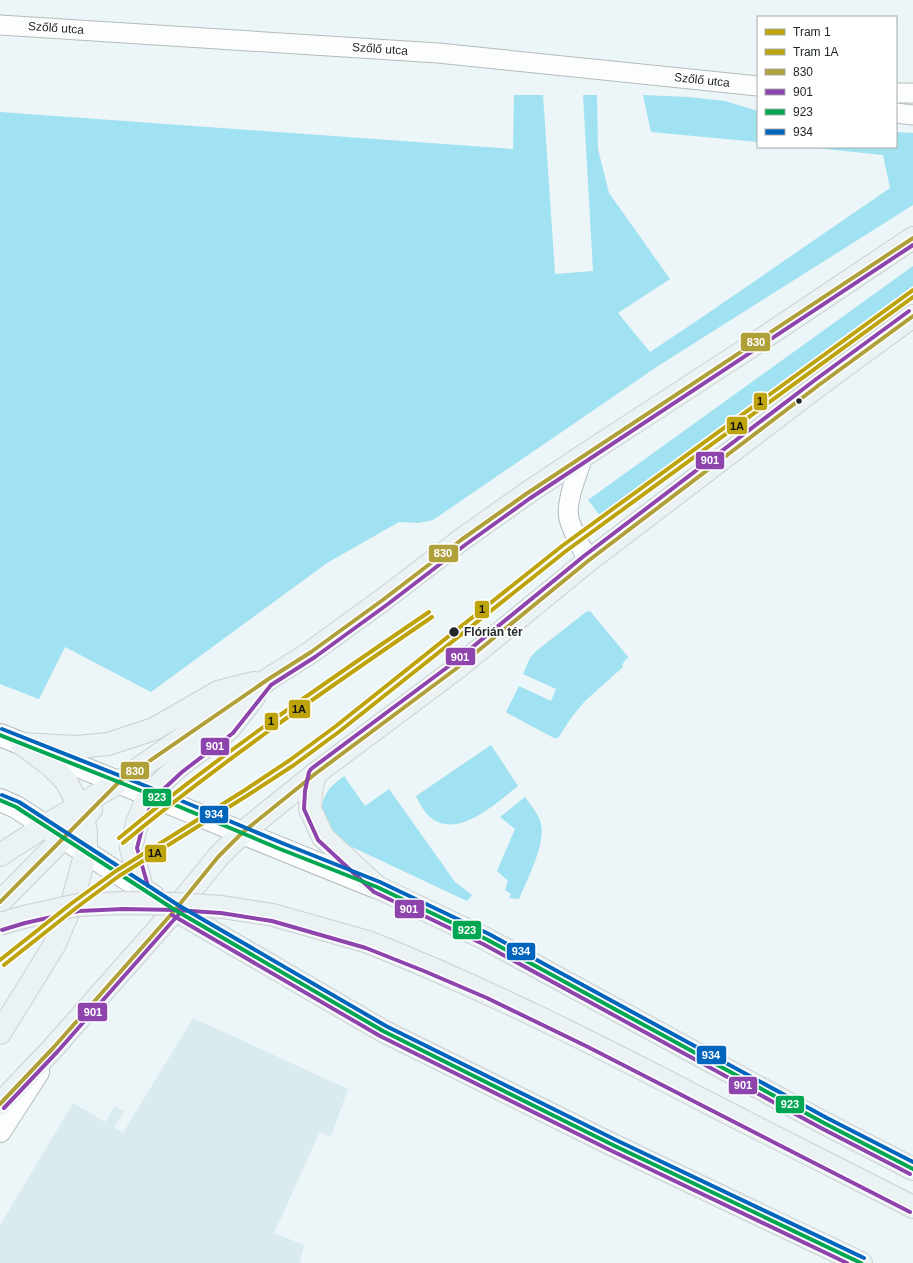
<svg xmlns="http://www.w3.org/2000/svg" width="913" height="1263" font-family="Helvetica,sans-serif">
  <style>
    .built { fill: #daebf0 }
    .green { fill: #a0e2f1 }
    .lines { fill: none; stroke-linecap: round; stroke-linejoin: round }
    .minor-casing { stroke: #b4bbbc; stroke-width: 21 }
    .tertiary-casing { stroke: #b4bbbc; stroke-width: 24 }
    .secondary-casing { stroke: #b4bbbc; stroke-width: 24 }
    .primary-casing { stroke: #ccd0d1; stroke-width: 24 }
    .minor { stroke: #fcfefe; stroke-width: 19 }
    .tertiary { stroke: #fcfefe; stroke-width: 22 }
    .secondary { stroke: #fcfefe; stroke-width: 22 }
    .primary { stroke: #eaf2f4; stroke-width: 22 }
    .primary-bridge-casing { stroke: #ccd0d1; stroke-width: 24; stroke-linecap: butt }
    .primary-bridge { stroke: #eaf2f4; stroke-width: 22 }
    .bus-1-casing { stroke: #fff; stroke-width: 7 }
    .bus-2-casing { stroke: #fff; stroke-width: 7 }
    .bus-3-casing { stroke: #fff; stroke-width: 7 }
    .bus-4-casing { stroke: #fff; stroke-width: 7 }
    .bus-1 { stroke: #afa03a; stroke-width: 4 }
    .bus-2 { stroke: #8e44ad; stroke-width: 4 }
    .bus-3 { stroke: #00a651; stroke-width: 4 }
    .bus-4 { stroke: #0065bd; stroke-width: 4 }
    .tram-1-casing { stroke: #fff; stroke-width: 7 }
    .tram-2-casing { stroke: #fff; stroke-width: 7 }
    .tram-1 { stroke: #bda30c; stroke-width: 4 }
    .tram-2 { stroke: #bda30c; stroke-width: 4 }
    .bus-dot { fill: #222829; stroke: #fff; stroke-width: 1.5 }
    .labels { text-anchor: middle; stroke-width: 3.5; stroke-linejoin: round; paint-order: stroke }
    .street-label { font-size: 12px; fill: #222829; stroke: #fff }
    .stop-label { font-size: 12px; font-weight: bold; fill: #222829; stroke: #fff; text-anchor: start }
    .line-badge { stroke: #fff; stroke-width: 1.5 }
    .badge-label { font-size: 11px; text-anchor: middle; font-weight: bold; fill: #fff }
    .pale-badge-label { font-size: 11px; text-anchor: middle; font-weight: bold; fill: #111 }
  </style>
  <rect width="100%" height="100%" fill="#ecf5f7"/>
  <path class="built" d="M 193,1018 L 348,1089 L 331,1137 L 320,1132 L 274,1233 L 304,1245 L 300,1263 L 0,1263 L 0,1225 L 73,1103 L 105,1122 L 115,1106 L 124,1111 L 114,1127 L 123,1133 Z"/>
  <g class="green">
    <path d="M 514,95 L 543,95 L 555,274 L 593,271 L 583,95 L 597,95 L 598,149 L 609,193 L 670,279 L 618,313 L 650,352 L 698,320 L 890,188 L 883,155 L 805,147 L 896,147 L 896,132 L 913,133 L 913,205 L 658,366 L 433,520 L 418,523 L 399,522 L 327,563 L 151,692 L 65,647 L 39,699 L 0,684 L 0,112 L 513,149 Z"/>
    <path d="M 643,95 L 688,97 L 725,101 L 758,111 L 758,142 L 651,132 Z"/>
    <path d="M 913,266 L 913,296 L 743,418 L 605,522 L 588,500 Z"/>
    <path d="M 590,611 L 629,658 L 626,659 L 622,665 L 623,667 L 585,701 L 571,718 L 558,738 L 554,738 L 509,714 L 506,712 L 519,686 L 551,701 L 556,689 L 523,674 L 530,658 L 535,652 L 586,612 Z"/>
    <path d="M 491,745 L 518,786 C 495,804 453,844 426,813 C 422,808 419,802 416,796 Z"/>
    <path d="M 344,776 L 365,806 L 389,789 L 455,882 L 472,895 L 467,901 L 337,840 L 321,817 C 323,794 326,790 344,776 Z"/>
    <path d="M 525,797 C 530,804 537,812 540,821 C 548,840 527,880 519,899 L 509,898 L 511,894 L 505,890 L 508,881 L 497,871 L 515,829 L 500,817 Z"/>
  </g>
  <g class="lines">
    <defs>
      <g id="minor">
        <path d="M 0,25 L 438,53 L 758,86"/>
        <path d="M 896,93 L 913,93"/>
        <path d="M 896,113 L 913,115"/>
        <path d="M 583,456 C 578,473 565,501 569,519 C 573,533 582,548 588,561"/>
      </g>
      <path id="tertiary" d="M 0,1131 L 38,1072"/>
      <g id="secondary">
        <path d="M 0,735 C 126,784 250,837 376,887"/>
        <path d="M 0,800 L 16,807 L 153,896"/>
      </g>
      <g id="primary">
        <path d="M 22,744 L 77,747 L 108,744 L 154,729 L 218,692 L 254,683"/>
        <path d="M 315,774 L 311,792 L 310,809 L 323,837 L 377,887 L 486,939 L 824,1123 L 913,1169"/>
        <path d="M 0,855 L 45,826 L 119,782 L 267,680 L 311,652 L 384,599 L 461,540 L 526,494 L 583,456 L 747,349 L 913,238"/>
        <path d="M 142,888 L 131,848 L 137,823 L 149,794 L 178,767 L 229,729 L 254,697"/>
        <path d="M 0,902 L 91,810"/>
        <path d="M 175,910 L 383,1031 L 615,1146 L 861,1263"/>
        <path d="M 368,942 C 489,990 603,1048 718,1108 C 783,1141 848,1174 913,1207"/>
        <path d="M 0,1033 L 55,944 L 72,903 L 86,852 L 86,831 L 83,819 L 79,806 L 66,781 L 50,765 L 22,744"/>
        <path d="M 0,1104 L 54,1047 L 175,910 L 218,857 L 242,833 L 315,774 L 457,668 L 588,561 L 819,385 L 913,316"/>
      </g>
    </defs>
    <use href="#minor" class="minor-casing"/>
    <use href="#tertiary" class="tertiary-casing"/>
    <use href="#secondary" class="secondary-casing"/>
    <use href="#primary" class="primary-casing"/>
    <use href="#minor" class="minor"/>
    <use href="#tertiary" class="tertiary"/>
    <use href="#secondary" class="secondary"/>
    <use href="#primary" class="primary"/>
    <defs>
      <path id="primary-bridge" d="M 0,924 L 24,917 L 78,905 L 123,903 L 176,904 L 222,907 L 273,915 L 368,942"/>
    </defs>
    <use href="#primary-bridge" class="primary-bridge-casing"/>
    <use href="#primary-bridge" class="primary-bridge"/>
    <defs>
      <g id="bus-1">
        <path d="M 0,902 L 119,782 L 267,680 L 311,652 L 384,599 L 461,540 L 526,494 L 913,238"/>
        <path d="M 0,1104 L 54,1047 L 175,910 L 218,857 L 242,833 L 315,774 L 457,668 L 588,561 L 819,385 L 913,316"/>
      </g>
      <g id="bus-2">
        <path d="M 909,311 L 815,380 L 584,556 L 453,663 L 311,769 L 309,772 L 305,791 L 304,809 L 318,840 L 374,892 L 483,944 L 821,1128 L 910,1174"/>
        <path d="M 148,886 L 137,848 L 143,825 L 154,798 L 182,772 L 233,733 L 271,685 L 315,657 L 388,604 L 465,545 L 529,499 L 913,245"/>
        <path d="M 172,915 L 380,1036 L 612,1151 L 847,1263"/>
        <path d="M 2,930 L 25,923 L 79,911 L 123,909 L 176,910 L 221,913 L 272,921 L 366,948 L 424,971 L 487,998 L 588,1047 L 910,1212"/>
        <path d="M 4,1108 L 58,1051 L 179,914"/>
      </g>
      <g id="bus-3">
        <path d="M 0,735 L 149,794 L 280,849 L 377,887 L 486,939 L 824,1123 L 913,1169"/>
        <path d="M 0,800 L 16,807 L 175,910 L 383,1031 L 615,1146 L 861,1263"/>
      </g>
      <g id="bus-4">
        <path d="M 2,729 L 151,788 L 282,843 L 380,882 L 489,934 L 827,1118 L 913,1162"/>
        <path d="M 2,795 L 19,802 L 178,905 L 386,1026 L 618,1141 L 864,1258"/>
      </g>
    </defs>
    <use href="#bus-1" class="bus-1-casing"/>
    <use href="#bus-2" class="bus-2-casing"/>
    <use href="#bus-3" class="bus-3-casing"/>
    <use href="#bus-4" class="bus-4-casing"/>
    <use href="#bus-1" class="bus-1"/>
    <use href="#bus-2" class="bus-2"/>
    <use href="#bus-3" class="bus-3"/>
    <use href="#bus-4" class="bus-4"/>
    <defs>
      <g id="tram-1">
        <path d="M 119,838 C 218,756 323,684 429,612"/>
        <path d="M 0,960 L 72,903 L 116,871 L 245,790 L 290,760 L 336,726 L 562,546 L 913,290"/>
      </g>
      <g id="tram-2">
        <path d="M 123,843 C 222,761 327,689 432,617"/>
        <path d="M 4,965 L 76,908 L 119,876 L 248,795 L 294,765 L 340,731 L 566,551 L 913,297"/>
      </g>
    </defs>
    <use href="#tram-1" class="tram-1-casing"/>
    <use href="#tram-2" class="tram-2-casing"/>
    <use href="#tram-1" class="tram-1"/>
    <use href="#tram-2" class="tram-2"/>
  </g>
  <g class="bus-dot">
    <circle cx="799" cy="401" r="3.5"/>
    <circle cx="454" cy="632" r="5.5"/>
  </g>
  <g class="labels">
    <g class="street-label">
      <text transform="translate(56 28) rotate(4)" y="4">Szőlő utca</text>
      <text transform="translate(380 49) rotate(4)" y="4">Szőlő utca</text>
      <text transform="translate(702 80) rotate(6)" y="4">Szőlő utca</text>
    </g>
    <g class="stop-label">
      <text x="464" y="636">Flórián tér</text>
    </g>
  </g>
  <g class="line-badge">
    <rect x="740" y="332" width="31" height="20" rx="4" fill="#afa03a"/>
    <rect x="753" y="392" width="15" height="19" rx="4" fill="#bda30c"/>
    <rect x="726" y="416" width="22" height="19" rx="4" fill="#bda30c"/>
    <rect x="695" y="451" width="30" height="19" rx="4" fill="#8e44ad"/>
    <rect x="428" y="544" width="31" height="19" rx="4" fill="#afa03a"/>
    <rect x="474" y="600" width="16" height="19" rx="4" fill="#bda30c"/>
    <rect x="445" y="647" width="31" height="19" rx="4" fill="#8e44ad"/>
    <rect x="288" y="699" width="23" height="20" rx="4" fill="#bda30c"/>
    <rect x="264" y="712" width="15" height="19" rx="4" fill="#bda30c"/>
    <rect x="200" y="737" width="30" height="19" rx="4" fill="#8e44ad"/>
    <rect x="120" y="761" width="30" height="19" rx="4" fill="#afa03a"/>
    <rect x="142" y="788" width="30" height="19" rx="4" fill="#00a651"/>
    <rect x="199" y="805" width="30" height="19" rx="4" fill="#0065bd"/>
    <rect x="144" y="844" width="23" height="19" rx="4" fill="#bda30c"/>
    <rect x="394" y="899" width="31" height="20" rx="4" fill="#8e44ad"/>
    <rect x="452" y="920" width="30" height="20" rx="4" fill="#00a651"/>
    <rect x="506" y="942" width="30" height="19" rx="4" fill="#0065bd"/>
    <rect x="77" y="1002" width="31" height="20" rx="4" fill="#8e44ad"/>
    <rect x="696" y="1045" width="31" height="20" rx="4" fill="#0065bd"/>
    <rect x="728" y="1076" width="30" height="19" rx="4" fill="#8e44ad"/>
    <rect x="775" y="1095" width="30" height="19" rx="4" fill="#00a651"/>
  </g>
  <g class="badge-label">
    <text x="756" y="346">830</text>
    <text x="710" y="464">901</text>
    <text x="443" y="557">830</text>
    <text x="460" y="661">901</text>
    <text x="215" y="750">901</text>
    <text x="135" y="775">830</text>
    <text x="157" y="801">923</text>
    <text x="214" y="818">934</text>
    <text x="409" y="913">901</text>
    <text x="467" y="934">923</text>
    <text x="521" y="955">934</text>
    <text x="93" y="1016">901</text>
    <text x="711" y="1059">934</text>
    <text x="743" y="1089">901</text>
    <text x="790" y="1108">923</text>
  </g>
  <g class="pale-badge-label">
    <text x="760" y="405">1</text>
    <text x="737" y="430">1A</text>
    <text x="482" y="613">1</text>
    <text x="299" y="713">1A</text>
    <text x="271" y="725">1</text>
    <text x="155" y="857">1A</text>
  </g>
  <rect x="757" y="16" width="140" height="132" fill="#ffffff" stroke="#a7a9a9"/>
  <rect x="765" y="29" width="20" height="6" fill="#bda30c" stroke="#a7a9a9"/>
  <text x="793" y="36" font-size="12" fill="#222829">Tram 1</text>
  <rect x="765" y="49" width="20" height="6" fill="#bda30c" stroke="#a7a9a9"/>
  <text x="793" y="56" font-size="12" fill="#222829">Tram 1A</text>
  <rect x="765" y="69" width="20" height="6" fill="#afa03a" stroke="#a7a9a9"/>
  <text x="793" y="76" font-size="12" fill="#222829">830</text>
  <rect x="765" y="89" width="20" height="6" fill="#8e44ad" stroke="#a7a9a9"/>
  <text x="793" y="96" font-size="12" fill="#222829">901</text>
  <rect x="765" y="109" width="20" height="6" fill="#00a651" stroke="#a7a9a9"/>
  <text x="793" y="116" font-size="12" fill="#222829">923</text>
  <rect x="765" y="129" width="20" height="6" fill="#0065bd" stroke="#a7a9a9"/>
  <text x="793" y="136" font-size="12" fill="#222829">934</text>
</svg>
